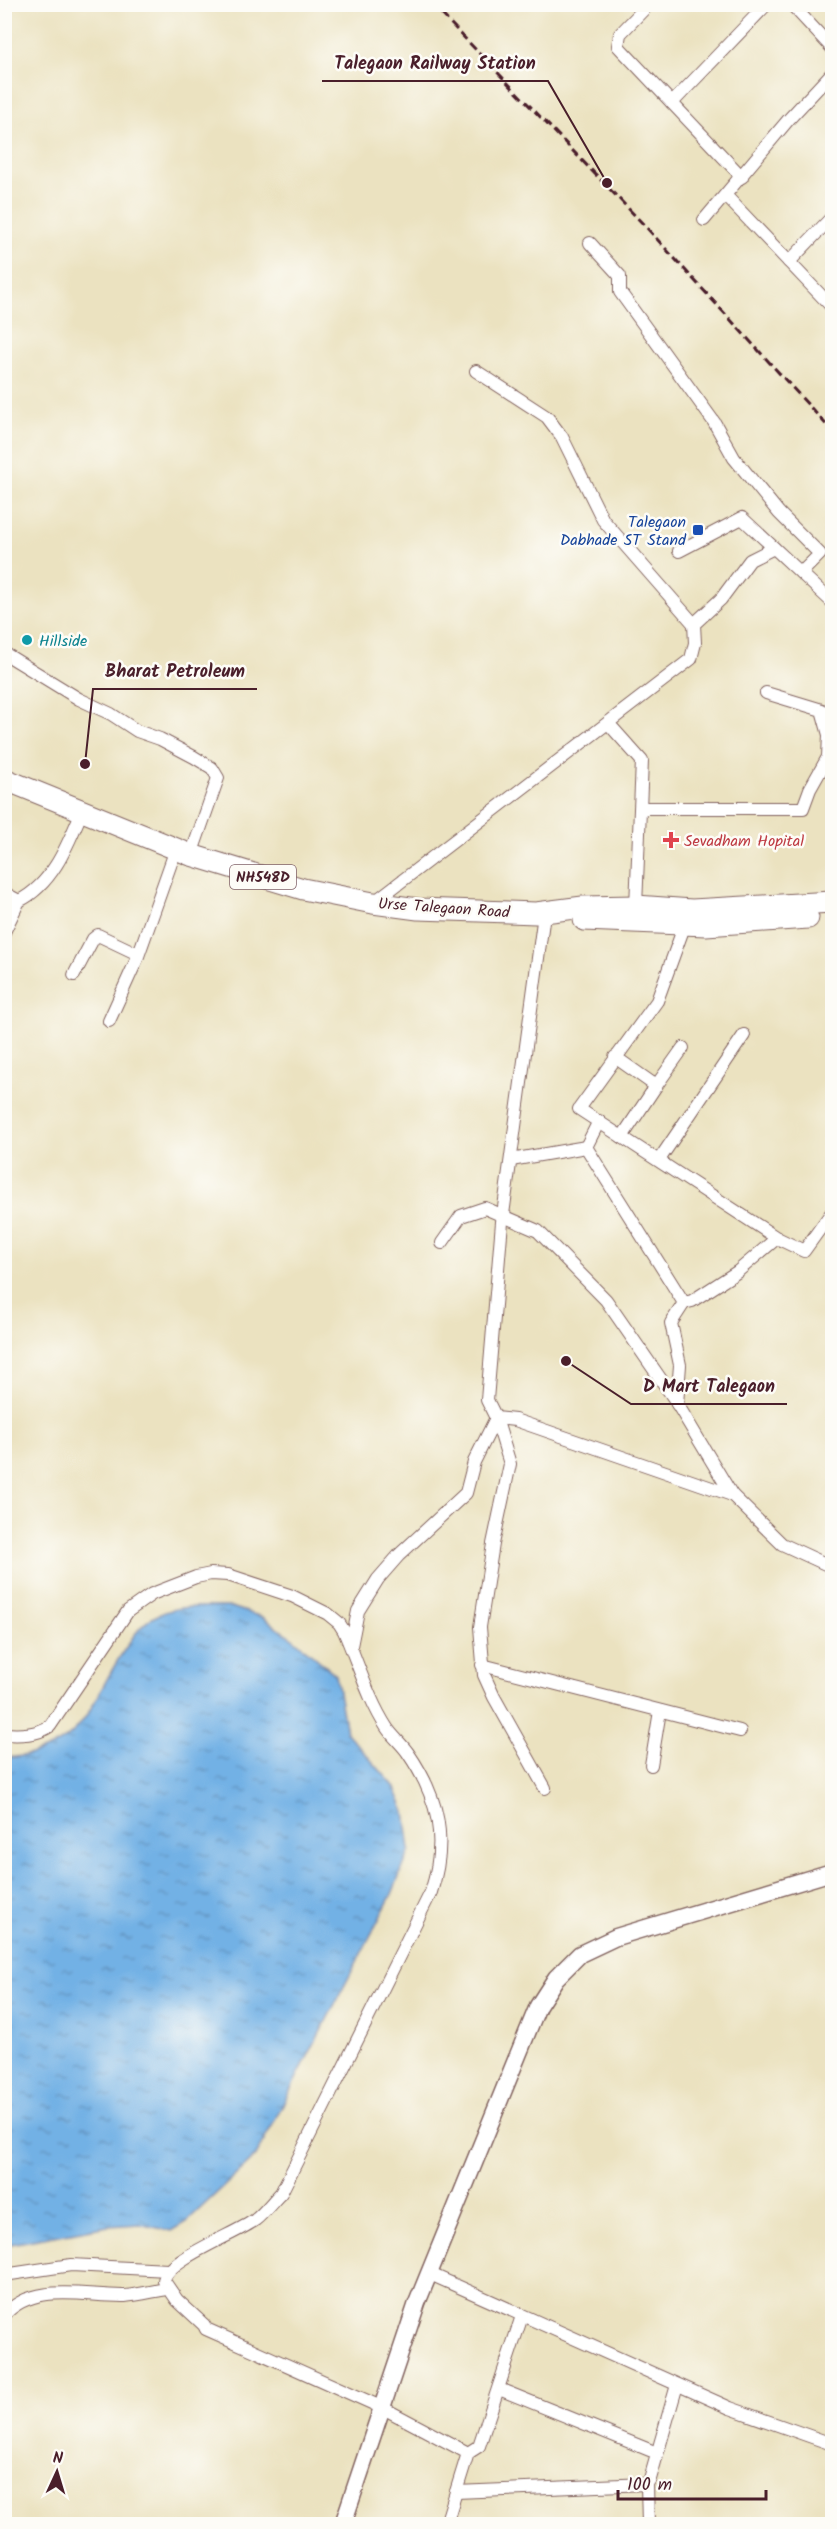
<svg xmlns="http://www.w3.org/2000/svg" width="837" height="2529" font-family="Kalam,sans-serif">
  <style>
    .water { fill: url(#water-ripples); stroke: #5e6888; stroke-width: 1.5 }
    .lines { fill: none; stroke-linecap: round; stroke-linejoin: round }
    .street-casing { stroke: #82635f; stroke-width: 14 }
    .secondary-casing { stroke: #82635f; stroke-width: 19 }
    .highway-casing { stroke: #82635f; stroke-width: 23 }
    .street { stroke: #fff; stroke-width: 12 }
    .secondary { stroke: #fff; stroke-width: 16 }
    .highway { stroke: #fff; stroke-width: 21 }
    .rail { stroke: #4a1f2b; stroke-width: 3; stroke-dasharray: 9 4.5; stroke-linecap: butt }
    .transit-dot { fill: #1a4fb4; stroke: #fdfcf7; stroke-width: 2 }
    .culture-dot { fill: #0f9aa8; stroke: #fdfcf7; stroke-width: 2 }
    .health-dot { fill: #e0444e; stroke: #fdfcf7; stroke-width: 2 }
    .labels { text-anchor: middle; stroke-width: 5; stroke-linejoin: round; paint-order: stroke }
    .shield { fill: #fdfcf7; stroke: #806168; stroke-width: 1.5 }
    .shield-label { font-size: 15px; font-weight: bold; fill: #4a1f2b }
    .transit-label { font-size: 16px; fill: #164399; stroke: #fdfcf7; text-anchor: end }
    .culture-label { font-size: 16px; fill: #0d838f; stroke: #fdfcf7; text-anchor: start }
    .health-label { font-size: 16px; fill: #be3a42; stroke: #fdfcf7; text-anchor: start }
    .street-label { font-size: 16px; fill: #4a1f2b; stroke: #fdfcf7 }
    .leader { fill: none; stroke: #4a1f2b; stroke-width: 2 }
    .callout-dot { fill: #4a1f2b; stroke: #fdfcf7; stroke-width: 2 }
    .callout-label { font-size: 18px; text-anchor: middle; font-weight: bold; fill: #4a1f2b; stroke: #fdfcf7; stroke-width: 5; stroke-linejoin: round; paint-order: stroke }
  </style>
  <defs>
    <pattern id="water-ripples" width="26" height="14" patternUnits="userSpaceOnUse" patternTransform="scale(1.5)"><rect width="26" height="14" fill="#72b1e5"/><path d="M2 4q2-2 4 0t4 0M15 11q2-2 4 0t4 0" fill="none" stroke="#608fba"/></pattern>
  </defs>
  <rect width="100%" height="100%" fill="#fdfcf7"/>
  <filter id="ink" filterUnits="userSpaceOnUse"><feTurbulence type="fractalNoise" baseFrequency=".0167" numOctaves="2"/><feDisplacementMap in="SourceGraphic" scale="12" xChannelSelector="R" yChannelSelector="G"/><feConvolveMatrix kernelMatrix="1 2 1 2 8 2 1 2 1" color-interpolation-filters="sRGB"/></filter>
  <filter id="wash" filterUnits="userSpaceOnUse"><feTurbulence type="fractalNoise" baseFrequency=".008" numOctaves="4" result="noise"/><feDisplacementMap in="SourceGraphic" scale="24" xChannelSelector="R" yChannelSelector="G"/><feGaussianBlur stdDeviation="1.35" result="paint"/><feColorMatrix in="noise" values="0 0 0 0 0 0 0 0 0 0 0 0 0 0 0 0 0 1.4 0 .05"/><feComposite in="paint" operator="in"/></filter>
  <g filter="url(#wash)">
    <rect width="100%" height="100%" fill="#ebe2c0"/>
    <path class="water" d="M 231,1607 L 262,1617 L 294,1639 L 336,1675 L 346,1732 L 394,1786 L 405,1812 L 410,1850 L 392,1894 L 256,2156 L 186,2222 L 171,2231 L 140,2224 L 108,2226 L 5,2245 L 5,1758 C 90,1752 88,1700 129,1643 C 136,1632 145,1620 158,1615 C 181,1604 206,1607 231,1607 Z"/>
  </g>
  <g filter="url(#ink)">
    <g class="lines">
      <defs>
        <g id="street">
          <path d="M 649,4 L 620,34 L 618,46 L 742,177"/>
          <path d="M 791,4 L 832,48"/>
          <path d="M 672,103 L 767,4"/>
          <path d="M 726,196 L 832,307"/>
          <path d="M 704,220 L 789,119 L 832,73"/>
          <path d="M 590,243 L 620,276 L 620,292 L 714,422 L 734,458 L 779,513 L 820,554 L 801,573"/>
          <path d="M 789,262 L 832,217"/>
          <path d="M 476,371 L 547,417 L 562,437 L 603,520 L 694,624"/>
          <path d="M 679,551 L 742,518 L 832,602"/>
          <path d="M 4,653 L 79,699 L 111,714 L 137,731 L 160,739 L 194,757 L 212,768 L 218,778 L 191,855"/>
          <path d="M 608,723 L 642,761 L 636,906"/>
          <path d="M 641,808 L 803,808 L 810,789 L 828,757 L 829,735 L 822,710 L 766,693"/>
          <path d="M 4,893 L 19,901 C 53,884 68,844 82,811"/>
          <path d="M 373,903 L 691,659 L 695,643 L 694,624 L 721,599 L 750,560 L 774,548"/>
          <path d="M 544,914 L 502,1222 L 487,1400 L 496,1418 L 515,1420 L 732,1495"/>
          <path d="M 685,924 L 657,1001 L 579,1109 L 777,1238 L 804,1251 L 832,1212"/>
          <path d="M 4,932 L 19,901"/>
          <path d="M 74,975 L 93,939 L 98,935 L 138,954"/>
          <path d="M 109,1021 L 137,959 L 176,849"/>
          <path d="M 615,1057 L 656,1086 L 622,1137"/>
          <path d="M 656,1086 L 683,1048"/>
          <path d="M 599,1121 L 586,1147 L 684,1303 L 692,1301 L 737,1272 L 777,1238"/>
          <path d="M 511,1160 L 586,1147"/>
          <path d="M 659,1160 L 744,1035"/>
          <path d="M 442,1243 L 461,1216 L 485,1208 L 538,1231 L 606,1300 L 673,1397 L 732,1495 L 782,1544 L 832,1567"/>
          <path d="M 677,1404 L 680,1365 L 671,1323 L 684,1303"/>
          <path d="M 496,1418 L 510,1464 L 493,1544 L 480,1627 L 484,1675 L 494,1697 L 545,1788"/>
          <path d="M 351,1646 L 358,1611 L 378,1579 L 399,1555 L 466,1493 L 474,1462 L 496,1418"/>
          <path d="M 482,1665 L 740,1731"/>
          <path d="M 4,1734 C 20,1735 37,1735 50,1726 L 128,1611 L 152,1594 L 196,1577 L 211,1574 L 228,1575 L 292,1596 L 328,1614 L 339,1623 L 344,1631 C 358,1663 368,1699 387,1728 C 393,1737 402,1744 408,1753 C 439,1798 448,1840 431,1892 L 281,2193 C 273,2201 264,2213 255,2220 C 236,2234 165,2260 164,2281 L 177,2300 L 204,2325 L 206,2329 L 383,2408 L 468,2453 L 446,2524"/>
          <path d="M 651,1765 L 660,1711"/>
          <path d="M 428,2273 L 730,2408 L 832,2444"/>
          <path d="M 4,2275 L 71,2265 L 168,2270"/>
          <path d="M 4,2315 C 35,2281 85,2297 125,2296 C 139,2295 154,2291 167,2289"/>
          <path d="M 499,2389 L 657,2453"/>
          <path d="M 468,2453 L 479,2446 L 522,2316"/>
          <path d="M 456,2492 L 647,2484"/>
          <path d="M 648,2524 L 647,2484 L 650,2479 L 677,2385"/>
        </g>
        <path id="secondary" d="M 343,2524 L 417,2303 L 538,2006 L 556,1978 L 580,1954 L 616,1937 L 832,1872"/>
        <g id="highway">
          <path d="M 4,779 L 191,855 L 303,889 L 373,903 L 418,909 L 536,913 L 583,907 L 636,906 L 692,910 L 832,902"/>
          <path d="M 584,920 L 706,925 L 808,918"/>
        </g>
      </defs>
      <use href="#street" class="street-casing"/>
      <use href="#secondary" class="secondary-casing"/>
      <use href="#highway" class="highway-casing"/>
      <use href="#street" class="street"/>
      <use href="#secondary" class="secondary"/>
      <use href="#highway" class="highway"/>
      <path class="rail" d="M 432,4 L 645,226 L 832,431"/>
    </g>
  </g>
  <rect class="transit-dot" x="692" y="524" width="12" height="12" rx="3"/>
  <circle class="culture-dot" cx="27" cy="640" r="6"/>
  <path class="health-dot" d="M668 831h6v6h6v6h-6v6h-6v-6h-6v-6h6z"/>
  <g class="labels">
    <rect class="shield" x="230" y="865" width="66" height="24" rx="4.5"/>
    <g class="shield-label">
      <text x="263" y="882">NH548D</text>
    </g>
    <g class="transit-label">
      <text x="686" y="527">Talegaon<tspan x="686" dy="18">Dabhade ST Stand</tspan></text>
    </g>
    <g class="culture-label">
      <text x="39" y="646">Hillside</text>
    </g>
    <g class="health-label">
      <text x="684" y="846">Sevadham Hopital</text>
    </g>
    <g class="street-label">
      <text transform="translate(444 907) rotate(4)" y="6">Urse Talegaon Road</text>
    </g>
  </g>
  <path class="leader" d="M607 183L548 81H322M85 764L93 689H257M566 1361L631 1404H787"/>
  <g class="callout-dot">
    <circle cx="607" cy="183" r="6"/>
    <circle cx="85" cy="764" r="6"/>
    <circle cx="566" cy="1361" r="6"/>
  </g>
  <g class="callout-label">
    <text x="435" y="69">Talegaon Railway Station</text>
    <text x="175" y="677">Bharat Petroleum</text>
    <text x="709" y="1392">D Mart Talegaon</text>
  </g>
  <rect width="837" height="2529" fill="none" stroke="#fdfcf7" stroke-width="24"/>
  <g transform="translate(57 2472) rotate(4)" stroke="#fdfcf7" stroke-width="4.5" paint-order="stroke">
  <path d="M0-4.5L10 22L0 15L-10 22Z" fill="#4a1f2b"/>
  <text y="-9" font-size="16" font-weight="bold" text-anchor="middle" fill="#4a1f2b">N</text>
  </g>
  <path d="M618 2490v9h148v-9" fill="none" stroke="#4a1f2b" stroke-width="3"/>
  <text x="627" y="2490" font-size="18" fill="#4a1f2b" stroke="#fdfcf7" stroke-width="4.5" paint-order="stroke">100 m</text>
</svg>
